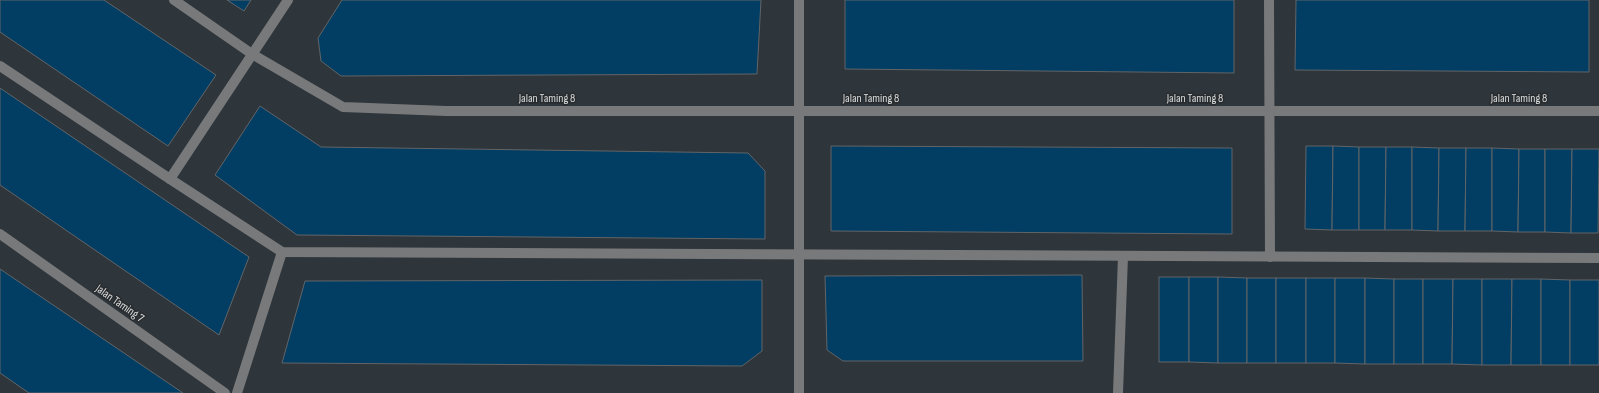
<svg xmlns="http://www.w3.org/2000/svg" width="1599" height="393" font-family="'Sofia Sans Condensed',sans-serif">
  <style>
    .built { fill: #2e353b }
    .building { fill: #023e64; stroke: #626567 }
    .lines { fill: none; stroke-linecap: round; stroke-linejoin: round }
    .minor { stroke: #78797a; stroke-width: 10 }
    .labels { text-anchor: middle; stroke-width: 3; stroke-linejoin: round; paint-order: stroke }
    .street-label { font-size: 12px; fill: #dadcdd; stroke: #292c2e }
  </style>
  <rect width="100%" height="100%" fill="#292c2e"/>
  <rect class="built" x="0" y="0" width="1599" height="393"/>
  <g class="building">
    <path d="M 0,0 L 104,0 L 216,75 L 168,146 L 0,32 Z"/>
    <path d="M 227,0 L 251,0 L 244,11 Z"/>
    <path d="M 342,0 L 761,0 L 757,74 L 341,76 L 321,61 L 318,38 Z"/>
    <path d="M 845,0 L 1234,0 L 1234,73 L 845,69 Z"/>
    <path d="M 1296,0 L 1589,0 L 1589,72 L 1295,70 Z"/>
    <path d="M 0,88 L 249,257 L 219,335 L 0,185 Z"/>
    <path d="M 260,106 L 321,147 L 748,153 L 765,171 L 765,239 L 297,235 L 215,175 Z"/>
    <path d="M 831,146 L 1232,148 L 1232,234 L 831,231 Z"/>
    <path d="M 1306,146 L 1333,146 L 1332,230 L 1305,229 Z"/>
    <path d="M 1333,146 L 1359,147 L 1359,230 L 1332,230 Z"/>
    <path d="M 1359,147 L 1386,147 L 1385,230 L 1359,230 Z"/>
    <path d="M 1386,147 L 1412,147 L 1412,230 L 1385,230 Z"/>
    <path d="M 1412,147 L 1439,148 L 1438,231 L 1412,230 Z"/>
    <path d="M 1439,148 L 1466,148 L 1465,231 L 1438,231 Z"/>
    <path d="M 1466,148 L 1492,148 L 1492,231 L 1465,231 Z"/>
    <path d="M 1492,148 L 1519,149 L 1518,232 L 1492,231 Z"/>
    <path d="M 1519,149 L 1545,149 L 1545,232 L 1518,232 Z"/>
    <path d="M 1545,149 L 1572,149 L 1571,233 L 1545,232 Z"/>
    <path d="M 1572,149 L 1599,149 L 1598,233 L 1571,233 Z"/>
    <path d="M 0,269 L 183,393 L 29,393 L 0,373 Z"/>
    <path d="M 1082,275 L 1083,361 L 843,361 L 827,350 L 825,276 Z"/>
    <rect x="1159" y="277" width="30" height="85"/>
    <path d="M 1189,277 L 1218,277 L 1218,363 L 1189,362 Z"/>
    <path d="M 1218,277 L 1247,278 L 1247,363 L 1218,363 Z"/>
    <rect x="1247" y="278" width="29" height="85"/>
    <rect x="1276" y="278" width="30" height="85"/>
    <rect x="1306" y="278" width="29" height="85"/>
    <path d="M 1335,278 L 1365,278 L 1365,364 L 1335,363 Z"/>
    <path d="M 1365,278 L 1394,279 L 1394,364 L 1365,364 Z"/>
    <rect x="1394" y="279" width="29" height="85"/>
    <path d="M 1423,279 L 1453,279 L 1452,364 L 1423,364 Z"/>
    <path d="M 1453,279 L 1482,279 L 1482,365 L 1452,364 Z"/>
    <path d="M 1482,279 L 1512,279 L 1511,365 L 1482,365 Z"/>
    <path d="M 1512,279 L 1541,279 L 1541,365 L 1511,365 Z"/>
    <path d="M 1541,279 L 1570,280 L 1570,365 L 1541,365 Z"/>
    <path d="M 762,280 L 762,351 L 742,366 L 282,363 L 305,281 Z"/>
    <rect x="1570" y="280" width="29" height="85"/>
  </g>
  <g class="lines">
    <g class="minor">
      <path d="M 174,0 L 252,54 L 343,107 L 446,111 L 1599,111"/>
      <path d="M 799,0 L 799,393"/>
      <path d="M 1269,0 L 1270,257"/>
      <path d="M 0,66 L 170,179 L 282,252 L 1599,258"/>
      <path d="M 170,179 L 288,0"/>
      <path d="M 0,234 L 225,393"/>
      <path d="M 237,393 L 282,252"/>
      <path d="M 1118,393 L 1123,256"/>
    </g>
  </g>
  <g class="labels">
    <g class="street-label">
      <text x="547" y="102">Jalan Taming 8</text>
      <text x="871" y="102">Jalan Taming 8</text>
      <text x="1195" y="102">Jalan Taming 8</text>
      <text x="1519" y="102">Jalan Taming 8</text>
      <text transform="translate(120 303) rotate(35)" y="4">Jalan Taming 7</text>
    </g>
  </g>
</svg>
